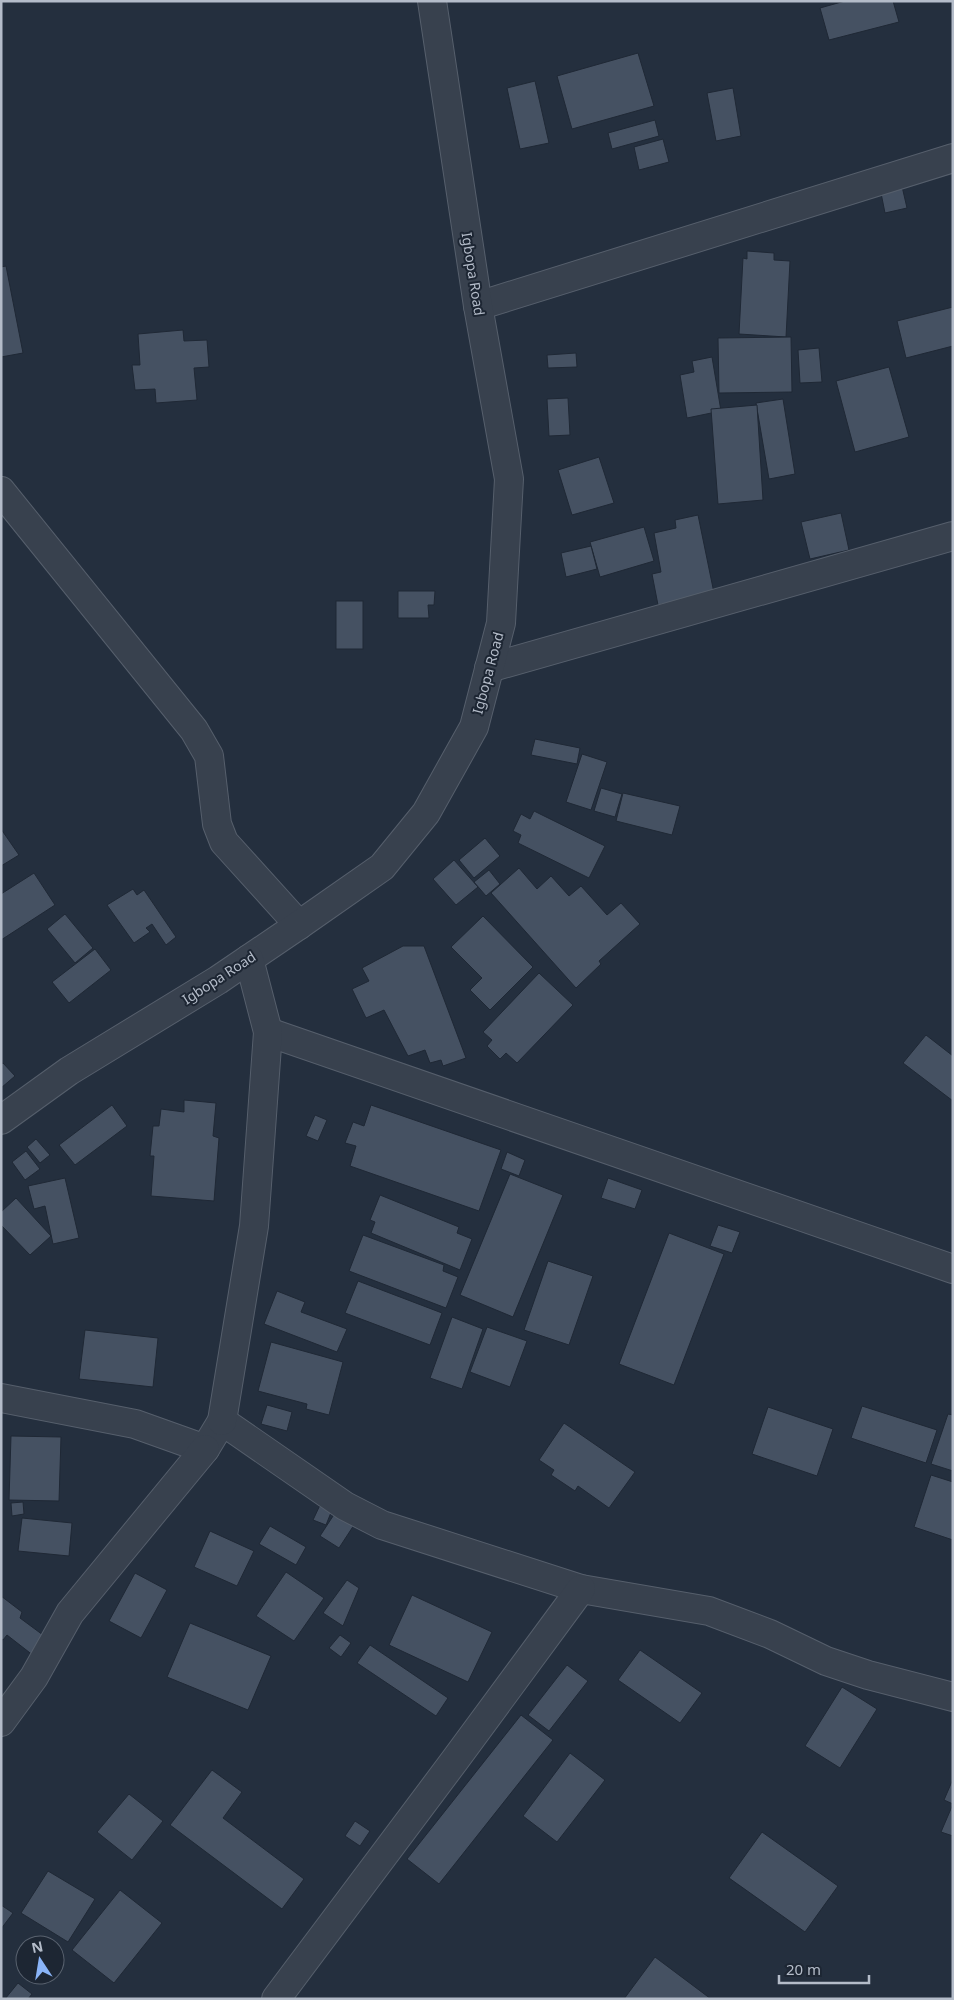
<svg xmlns="http://www.w3.org/2000/svg" width="954" height="2000" font-family="'Noto Sans',sans-serif">
  <style>
    .building { fill: #455162; stroke: #1f2835 }
    .lines { fill: none; stroke-linecap: round; stroke-linejoin: round }
    .minor-casing { stroke: #565f6c; stroke-width: 30 }
    .minor { stroke: #38414e; stroke-width: 28 }
    .labels { text-anchor: middle; stroke-width: 4; stroke-linejoin: round; paint-order: stroke }
    .street-label { font-size: 14px; fill: #b4bcc9; stroke: #1d2633 }
  </style>
  <rect width="100%" height="100%" fill="#242f3e"/>
  <g class="building">
    <path d="M 845,1 L 893,1 L 899,22 L 829,40 L 820,8 Z"/>
    <path d="M 638,53 L 654,106 L 572,129 L 557,76 Z"/>
    <path d="M 535,81 L 549,143 L 520,149 L 507,88 Z"/>
    <path d="M 733,88 L 741,136 L 716,141 L 707,93 Z"/>
    <path d="M 655,120 L 659,136 L 612,149 L 608,133 Z"/>
    <path d="M 663,139 L 669,162 L 639,170 L 634,147 Z"/>
    <path d="M 901,182 L 907,208 L 885,213 L 880,188 Z"/>
    <path d="M 747,251 L 774,253 L 774,260 L 790,261 L 786,337 L 739,334 L 743,258 L 747,259 Z"/>
    <path d="M 6,266 L 23,353 L 1,357 L 1,267 Z"/>
    <path d="M 953,307 L 953,346 L 906,358 L 897,321 Z"/>
    <path d="M 183,330 L 184,341 L 207,340 L 209,367 L 194,368 L 197,400 L 156,403 L 155,389 L 135,390 L 132,365 L 140,365 L 138,334 Z"/>
    <path d="M 791,337 L 792,392 L 719,393 L 718,338 Z"/>
    <path d="M 819,348 L 822,382 L 800,383 L 798,350 Z"/>
    <path d="M 576,353 L 577,367 L 548,368 L 547,355 Z"/>
    <path d="M 712,357 L 721,411 L 687,418 L 680,375 L 694,372 L 692,361 Z"/>
    <path d="M 889,367 L 909,437 L 855,452 L 836,381 Z"/>
    <path d="M 568,398 L 570,435 L 549,436 L 547,399 Z"/>
    <path d="M 783,399 L 795,474 L 769,479 L 756,403 Z"/>
    <path d="M 757,405 L 763,500 L 718,504 L 711,409 Z"/>
    <path d="M 599,457 L 614,503 L 572,515 L 558,470 Z"/>
    <path d="M 841,513 L 849,550 L 810,559 L 801,522 Z"/>
    <path d="M 698,515 L 714,593 L 658,605 L 652,574 L 661,572 L 654,533 L 676,528 L 675,520 Z"/>
    <path d="M 644,527 L 654,561 L 600,577 L 590,542 Z"/>
    <path d="M 591,546 L 597,569 L 566,577 L 561,553 Z"/>
    <path d="M 398,591 L 435,591 L 434,605 L 428,605 L 429,618 L 398,618 Z"/>
    <rect x="336" y="601" width="27" height="48"/>
    <path d="M 535,739 L 580,748 L 577,764 L 531,755 Z"/>
    <path d="M 582,754 L 607,762 L 591,810 L 566,802 Z"/>
    <path d="M 601,788 L 622,794 L 615,817 L 594,811 Z"/>
    <path d="M 623,793 L 680,806 L 672,835 L 616,821 Z"/>
    <path d="M 534,811 L 605,846 L 589,878 L 518,843 L 521,835 L 513,831 L 521,814 L 530,819 Z"/>
    <path d="M 1,829 L 19,855 L 1,866 Z"/>
    <path d="M 485,838 L 500,856 L 474,878 L 459,860 Z"/>
    <path d="M 454,860 L 478,887 L 456,905 L 433,879 Z"/>
    <path d="M 519,868 L 537,889 L 551,876 L 569,896 L 581,886 L 607,915 L 621,903 L 640,924 L 599,961 L 601,964 L 576,988 L 491,893 Z"/>
    <path d="M 489,870 L 500,884 L 486,896 L 474,882 Z"/>
    <path d="M 34,873 L 55,905 L 1,940 L 1,894 Z"/>
    <path d="M 133,889 L 137,895 L 144,890 L 176,937 L 166,945 L 152,924 L 146,928 L 150,932 L 134,943 L 107,905 Z"/>
    <path d="M 65,914 L 93,948 L 75,963 L 47,929 Z"/>
    <path d="M 483,916 L 533,967 L 490,1010 L 470,990 L 482,978 L 451,947 Z"/>
    <path d="M 403,946 L 424,946 L 466,1058 L 443,1066 L 441,1060 L 430,1063 L 425,1050 L 408,1056 L 384,1010 L 366,1018 L 352,989 L 369,981 L 362,968 Z"/>
    <path d="M 95,949 L 111,970 L 69,1003 L 52,982 Z"/>
    <path d="M 539,973 L 573,1005 L 517,1063 L 506,1053 L 500,1059 L 487,1046 L 492,1040 L 483,1032 Z"/>
    <path d="M 926,1035 L 953,1056 L 953,1101 L 903,1063 Z"/>
    <path d="M 3,1063 L 15,1076 L 1,1088 L 1,1064 Z"/>
    <path d="M 184,1100 L 216,1103 L 213,1136 L 219,1138 L 214,1201 L 151,1196 L 154,1156 L 150,1156 L 153,1126 L 159,1126 L 161,1109 L 184,1112 Z"/>
    <path d="M 112,1105 L 127,1126 L 75,1165 L 59,1145 Z"/>
    <path d="M 371,1105 L 501,1150 L 479,1211 L 350,1166 L 356,1146 L 345,1143 L 353,1122 L 364,1126 Z"/>
    <path d="M 315,1115 L 327,1120 L 318,1141 L 306,1136 Z"/>
    <path d="M 36,1139 L 50,1155 L 40,1163 L 27,1147 Z"/>
    <path d="M 26,1151 L 40,1169 L 25,1180 L 12,1162 Z"/>
    <path d="M 507,1152 L 525,1160 L 519,1176 L 501,1169 Z"/>
    <path d="M 510,1174 L 563,1195 L 513,1317 L 460,1295 Z"/>
    <path d="M 65,1178 L 79,1238 L 53,1244 L 45,1206 L 34,1209 L 28,1186 Z"/>
    <path d="M 608,1178 L 642,1190 L 635,1209 L 601,1198 Z"/>
    <path d="M 380,1195 L 459,1227 L 457,1233 L 472,1239 L 460,1270 L 371,1233 L 375,1222 L 370,1220 Z"/>
    <path d="M 16,1198 L 51,1236 L 30,1255 L 1,1225 L 1,1212 Z"/>
    <path d="M 718,1225 L 740,1232 L 732,1253 L 710,1246 Z"/>
    <path d="M 669,1233 L 724,1254 L 674,1385 L 619,1364 Z"/>
    <path d="M 363,1235 L 444,1265 L 443,1271 L 458,1277 L 446,1308 L 349,1271 Z"/>
    <path d="M 548,1261 L 593,1276 L 569,1345 L 524,1330 Z"/>
    <path d="M 358,1281 L 442,1313 L 430,1345 L 345,1313 Z"/>
    <path d="M 277,1291 L 305,1302 L 301,1312 L 347,1329 L 337,1352 L 264,1324 Z"/>
    <path d="M 452,1317 L 483,1329 L 462,1389 L 430,1378 Z"/>
    <path d="M 487,1327 L 527,1341 L 510,1387 L 470,1372 Z"/>
    <path d="M 85,1330 L 158,1338 L 153,1387 L 79,1379 Z"/>
    <path d="M 271,1342 L 343,1362 L 329,1415 L 306,1409 L 307,1404 L 258,1391 Z"/>
    <path d="M 267,1405 L 292,1412 L 287,1431 L 261,1424 Z"/>
    <path d="M 862,1406 L 937,1430 L 926,1463 L 851,1438 Z"/>
    <path d="M 768,1407 L 833,1429 L 817,1476 L 752,1454 Z"/>
    <path d="M 948,1414 L 953,1415 L 953,1471 L 931,1464 Z"/>
    <path d="M 564,1423 L 635,1472 L 609,1508 L 578,1486 L 575,1491 L 551,1475 L 554,1470 L 539,1460 Z"/>
    <path d="M 11,1436 L 61,1437 L 59,1501 L 9,1500 Z"/>
    <path d="M 931,1475 L 953,1482 L 953,1540 L 914,1527 Z"/>
    <path d="M 23,1502 L 24,1514 L 12,1516 L 11,1503 Z"/>
    <path d="M 320,1505 L 332,1510 L 326,1525 L 313,1520 Z"/>
    <path d="M 335,1513 L 354,1525 L 339,1548 L 320,1536 Z"/>
    <path d="M 22,1518 L 72,1523 L 69,1556 L 18,1551 Z"/>
    <path d="M 270,1526 L 306,1547 L 296,1565 L 259,1544 Z"/>
    <path d="M 210,1531 L 254,1551 L 237,1586 L 194,1567 Z"/>
    <path d="M 286,1572 L 324,1598 L 294,1641 L 256,1616 Z"/>
    <path d="M 135,1573 L 167,1590 L 141,1638 L 109,1621 Z"/>
    <path d="M 347,1580 L 359,1588 L 343,1626 L 323,1613 Z"/>
    <path d="M 412,1595 L 492,1632 L 468,1682 L 389,1645 Z"/>
    <path d="M 1,1596 L 22,1612 L 20,1618 L 47,1638 L 34,1656 L 7,1635 L 3,1640 L 1,1639 Z"/>
    <path d="M 190,1623 L 271,1656 L 248,1710 L 167,1677 Z"/>
    <path d="M 340,1635 L 351,1643 L 341,1657 L 329,1648 Z"/>
    <path d="M 370,1645 L 448,1698 L 436,1716 L 357,1663 Z"/>
    <path d="M 640,1650 L 702,1693 L 680,1723 L 618,1680 Z"/>
    <path d="M 567,1665 L 588,1681 L 549,1731 L 528,1715 Z"/>
    <path d="M 842,1687 L 877,1709 L 840,1768 L 805,1746 Z"/>
    <path d="M 521,1715 L 553,1740 L 439,1884 L 407,1859 Z"/>
    <path d="M 570,1753 L 605,1780 L 557,1842 L 523,1816 Z"/>
    <path d="M 212,1770 L 242,1792 L 223,1818 L 304,1879 L 282,1909 L 170,1825 Z"/>
    <path d="M 953,1779 L 953,1836 L 941,1832 L 953,1804 L 944,1800 Z"/>
    <path d="M 129,1794 L 163,1821 L 132,1860 L 97,1832 Z"/>
    <path d="M 355,1821 L 370,1831 L 360,1846 L 345,1836 Z"/>
    <path d="M 762,1832 L 838,1886 L 805,1932 L 729,1878 Z"/>
    <path d="M 48,1871 L 95,1899 L 68,1942 L 21,1913 Z"/>
    <path d="M 120,1890 L 162,1923 L 114,1983 L 72,1950 Z"/>
    <path d="M 1,1905 L 13,1913 L 1,1929 Z"/>
    <path d="M 655,1957 L 711,1999 L 624,1999 Z"/>
    <path d="M 18,1983 L 32,1994 L 28,1999 L 5,1999 Z"/>
  </g>
  <g class="lines">
    <defs>
      <g id="minor">
        <path d="M 478,306 L 953,158"/>
        <path d="M 1,491 L 194,730 L 209,756 L 217,824 L 224,842 L 299,925"/>
        <path d="M 489,668 L 953,536"/>
        <path d="M 268,1032 L 953,1269"/>
        <path d="M 1,1120 L 69,1071 L 218,980 L 299,925 L 382,867 L 426,813 L 474,727 L 501,623 L 509,479 L 478,306 L 432,1"/>
        <path d="M 1,1398 L 135,1424 L 205,1449 L 222,1421 L 345,1506 L 382,1525 L 581,1589 L 709,1611 L 770,1634 L 826,1661 L 868,1675 L 953,1697"/>
        <path d="M 222,1421 L 254,1226 L 268,1032 L 249,959"/>
        <path d="M 1,1722 L 34,1677 L 70,1613 L 205,1449"/>
        <path d="M 276,1999 L 455,1760 L 581,1589"/>
      </g>
    </defs>
    <use href="#minor" class="minor-casing"/>
    <use href="#minor" class="minor"/>
  </g>
  <g class="labels">
    <g class="street-label">
      <text transform="translate(473 274) rotate(81)" y="5">Igbopa Road</text>
      <text transform="translate(488 673) rotate(-75)" y="5">Igbopa Road</text>
      <text transform="translate(219 978) rotate(-33)" y="5">Igbopa Road</text>
    </g>
  </g>
  <rect width="954" height="2000" fill="none" stroke="#b4bcc9" stroke-width="5"/>
  <g transform="translate(40 1960) rotate(348)"><circle r="24" fill="#1d2633" stroke="#59626f"/>
  <path d="M0-4L9 19L0 12L-9 19Z" fill="#8ab4f8"/>
  <text y="-8" font-size="14" font-weight="bold" text-anchor="middle" fill="#b4bcc9">N</text>
  </g>
  <path d="M779 1975v8h90v-8" fill="none" stroke="#b4bcc9" stroke-width="2.5"/>
  <text x="786" y="1975" font-size="15" fill="#b4bcc9" stroke="#1d2633" stroke-width="4" paint-order="stroke">20 m</text>
</svg>
